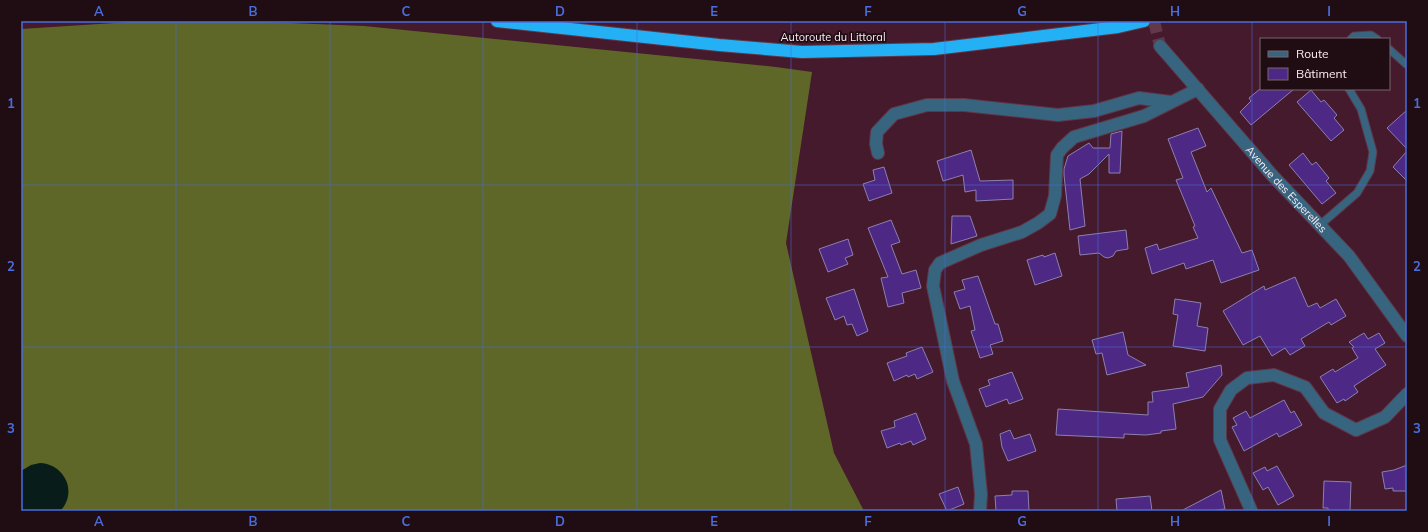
<svg xmlns="http://www.w3.org/2000/svg" width="1428" height="532" font-family="Mulish,sans-serif">
  <style>
    .forest { fill: #5e6727 }
    .water { fill: #081d19 }
    .building { fill: #4d2885; stroke: #8c80ae }
    .lines { fill: none; stroke-linecap: round; stroke-linejoin: round }
    .street-tunnel { stroke: #613949; stroke-width: 12; stroke-dasharray: 12 6; stroke-linecap: butt }
    .lane-casing { stroke: #5f3747; stroke-width: 9 }
    .street-casing { stroke: #5f3747; stroke-width: 14 }
    .highway-casing { stroke: #5f3747; stroke-width: 14 }
    .lane { stroke: #37647f; stroke-width: 7 }
    .street { stroke: #37647f; stroke-width: 12 }
    .highway { stroke: #24b0f4; stroke-width: 12 }
    .grid { fill: none; stroke: #4a6ddd; stroke-width: 1; stroke-opacity: 0.55 }
    .labels { text-anchor: middle; stroke-width: 3.5; stroke-linejoin: round; paint-order: stroke }
    .street-label { font-size: 11px; fill: #fdebf0; stroke: #200d14 }
    .neatline { fill: none; stroke: #4a6ddd; stroke-width: 1.5 }
    .grid-label { font-size: 13px; text-anchor: middle; font-weight: bold; fill: #4a6ddd }
  </style>
  <rect width="100%" height="100%" fill="#451a2c"/>
  <path class="forest" d="M 146,21 L 244,21 L 364,26 L 776,67 L 812,72 L 786,243 L 834,453 L 864,511 L 21,511 L 21,29 Z"/>
  <path class="water" d="M 40,463 C 65,464 78,493 60,511 L 22,511 L 21,510 L 21,471 L 31,465 Z"/>
  <g class="building">
    <path d="M 1260,89 L 1294,89 L 1251,125 L 1240,112 L 1251,101 L 1249,98 Z"/>
    <path d="M 1311,90 L 1321,102 L 1324,100 L 1337,115 L 1334,118 L 1344,130 L 1331,141 L 1297,102 Z"/>
    <path d="M 1407,110 L 1407,149 L 1387,128 Z"/>
    <path d="M 1198,128 L 1206,146 L 1191,152 L 1207,192 L 1211,188 L 1242,253 L 1252,250 L 1259,270 L 1221,283 L 1213,260 L 1186,269 L 1184,263 L 1152,274 L 1145,248 L 1157,244 L 1159,250 L 1198,238 L 1193,227 L 1195,226 L 1176,180 L 1183,178 L 1168,139 Z"/>
    <path d="M 1122,131 L 1120,173 L 1109,173 L 1109,154 L 1089,174 L 1080,179 L 1085,226 L 1070,230 L 1064,175 L 1064,169 L 1068,156 L 1089,143 L 1093,148 L 1110,148 L 1111,134 Z"/>
    <path d="M 971,150 L 980,181 L 1013,180 L 1013,199 L 976,201 L 976,190 L 965,192 L 963,175 L 943,181 L 937,161 Z"/>
    <path d="M 1407,151 L 1407,181 L 1393,167 Z"/>
    <path d="M 1303,153 L 1312,165 L 1316,162 L 1329,178 L 1326,181 L 1336,193 L 1322,204 L 1289,165 Z"/>
    <path d="M 884,167 L 892,193 L 869,201 L 863,184 L 875,180 L 873,170 Z"/>
    <path d="M 952,216 L 970,216 L 977,236 L 951,244 Z"/>
    <path d="M 891,220 L 900,242 L 891,245 L 902,274 L 916,270 L 921,288 L 902,293 L 904,303 L 888,307 L 881,278 L 888,277 L 868,228 Z"/>
    <path d="M 1126,230 L 1128,249 L 1116,251 L 1113,256 L 1108,258 L 1104,257 L 1099,253 L 1080,255 L 1078,236 Z"/>
    <path d="M 848,239 L 853,255 L 845,258 L 848,264 L 828,272 L 819,249 Z"/>
    <path d="M 1055,253 L 1062,276 L 1035,285 L 1027,260 L 1043,255 L 1044,257 Z"/>
    <path d="M 978,276 L 995,324 L 998,324 L 1003,341 L 990,345 L 993,354 L 980,358 L 971,331 L 975,330 L 970,306 L 960,309 L 954,292 L 965,289 L 962,280 Z"/>
    <path d="M 1295,277 L 1308,307 L 1317,303 L 1320,308 L 1336,299 L 1346,316 L 1331,325 L 1329,322 L 1301,339 L 1305,346 L 1290,355 L 1285,348 L 1272,356 L 1260,336 L 1243,345 L 1223,311 L 1264,286 L 1265,290 Z"/>
    <path d="M 854,289 L 868,331 L 857,336 L 852,324 L 847,325 L 844,316 L 835,320 L 826,298 Z"/>
    <path d="M 1175,299 L 1201,303 L 1197,326 L 1208,328 L 1205,351 L 1173,346 L 1178,315 L 1173,314 Z"/>
    <path d="M 1123,332 L 1128,355 L 1146,365 L 1107,375 L 1102,353 L 1096,354 L 1092,340 Z"/>
    <path d="M 1364,333 L 1368,339 L 1379,333 L 1385,343 L 1375,349 L 1386,365 L 1354,386 L 1358,392 L 1345,401 L 1344,399 L 1337,403 L 1320,377 L 1333,369 L 1335,372 L 1358,358 L 1352,348 L 1354,347 L 1349,342 Z"/>
    <path d="M 922,347 L 933,372 L 917,379 L 915,374 L 908,377 L 907,375 L 894,381 L 887,363 L 907,356 L 906,353 Z"/>
    <path d="M 1221,365 L 1222,375 L 1203,397 L 1173,404 L 1176,429 L 1161,431 L 1161,433 L 1146,435 L 1124,434 L 1124,438 L 1056,435 L 1058,409 L 1148,415 L 1148,402 L 1153,402 L 1152,392 L 1189,387 L 1186,373 Z"/>
    <path d="M 1012,372 L 1023,399 L 1009,404 L 1007,399 L 986,407 L 979,389 L 990,385 L 988,380 Z"/>
    <path d="M 1284,400 L 1291,413 L 1294,411 L 1302,425 L 1279,437 L 1277,433 L 1244,451 L 1232,427 L 1237,425 L 1233,418 L 1246,411 L 1250,418 Z"/>
    <path d="M 916,413 L 926,439 L 913,445 L 911,441 L 901,445 L 900,443 L 887,448 L 881,431 L 895,427 L 894,421 Z"/>
    <path d="M 1010,430 L 1014,439 L 1030,434 L 1036,451 L 1008,461 L 1002,447 L 1000,434 Z"/>
    <path d="M 1407,465 L 1407,491 L 1393,491 L 1393,488 L 1385,489 L 1382,472 L 1394,470 Z"/>
    <path d="M 1277,466 L 1294,496 L 1278,505 L 1268,487 L 1263,490 L 1253,473 L 1265,467 L 1267,471 Z"/>
    <path d="M 1324,481 L 1351,482 L 1350,511 L 1328,511 L 1328,508 L 1323,508 Z"/>
    <path d="M 958,487 L 964,504 L 947,511 L 939,494 Z"/>
    <path d="M 1221,490 L 1225,509 L 1210,511 L 1181,511 Z"/>
    <path d="M 1012,491 L 1028,491 L 1029,511 L 996,511 L 995,496 L 1012,495 Z"/>
    <path d="M 1150,496 L 1152,511 L 1117,511 L 1116,499 Z"/>
  </g>
  <g class="lines">
    <path class="street-tunnel" d="M 1154,21 L 1160,46"/>
    <defs>
      <g id="lane">
        <path d="M 1351,39 L 1354,36 L 1371,35 L 1377,39"/>
        <path d="M 1389,49 L 1407,65"/>
        <path d="M 1320,225 L 1357,193 L 1370,171 L 1373,152 L 1361,109 L 1349,89"/>
      </g>
      <g id="street">
        <path id="s1" d="M 1160,46 L 1272,175 L 1349,256 L 1407,336"/>
        <path d="M 878,153 L 876,144 L 877,132 L 894,114 L 927,105 L 964,105 L 1058,115 L 1094,111 L 1139,98 L 1171,102"/>
        <path d="M 1251,510 L 1220,440 L 1220,409 L 1231,390 L 1247,378 L 1274,375 L 1305,387 L 1324,413 L 1356,430 L 1385,417 L 1407,394"/>
        <path d="M 980,511 L 981,494 L 976,444 L 953,381 L 933,286 L 935,270 L 940,263 L 981,245 L 1022,232 L 1038,223 L 1050,214 L 1055,196 L 1057,155 L 1062,148 L 1074,137 L 1144,116 L 1198,89"/>
      </g>
      <path id="highway" d="M 497,21 L 719,45 L 802,52 L 934,49 L 1118,27 L 1144,21"/>
    </defs>
    <use href="#lane" class="lane-casing"/>
    <use href="#street" class="street-casing"/>
    <use href="#highway" class="highway-casing"/>
    <use href="#lane" class="lane"/>
    <use href="#street" class="street"/>
    <use href="#highway" class="highway"/>
  </g>
  <path class="grid" d="M 176,21 L 176,511M 330,21 L 330,511M 483,21 L 483,511M 637,21 L 637,511M 791,21 L 791,511M 945,21 L 945,511M 1098,21 L 1098,511M 1252,21 L 1252,511M 21,185 L 1407,185M 21,347 L 1407,347"/>
  <g class="labels">
    <g class="street-label">
      <text x="833" y="41">Autoroute du Littoral</text>
      <text dy="4" stroke="none"><textPath href="#s1" startOffset="191">Avenue des Esperelles</textPath></text>
    </g>
  </g>
  <rect width="1428" height="532" fill="none" stroke="#200d14" stroke-width="44"/>
  <rect x="1260" y="38" width="130" height="52" fill="#200d14" stroke="#78666c"/>
  <rect x="1268" y="51" width="20" height="6" fill="#37647f" stroke="#78666c"/>
  <text x="1296" y="58" font-size="12" fill="#fdebf0">Route</text>
  <rect x="1268" y="68" width="20" height="12" fill="#4d2885" stroke="#78666c"/>
  <text x="1296" y="78" font-size="12" fill="#fdebf0">Bâtiment</text>
  <rect x="22" y="22" width="1384" height="488" class="neatline"/>
  <g class="grid-label">
    <text x="99" y="16">A</text>
    <text x="253" y="16">B</text>
    <text x="406" y="16">C</text>
    <text x="560" y="16">D</text>
    <text x="714" y="16">E</text>
    <text x="868" y="16">F</text>
    <text x="1022" y="16">G</text>
    <text x="1175" y="16">H</text>
    <text x="1329" y="16">I</text>
    <text x="11" y="108">1</text>
    <text x="1417" y="108">1</text>
    <text x="11" y="271">2</text>
    <text x="1417" y="271">2</text>
    <text x="11" y="433">3</text>
    <text x="1417" y="433">3</text>
    <text x="99" y="526">A</text>
    <text x="253" y="526">B</text>
    <text x="406" y="526">C</text>
    <text x="560" y="526">D</text>
    <text x="714" y="526">E</text>
    <text x="868" y="526">F</text>
    <text x="1022" y="526">G</text>
    <text x="1175" y="526">H</text>
    <text x="1329" y="526">I</text>
  </g>
</svg>
